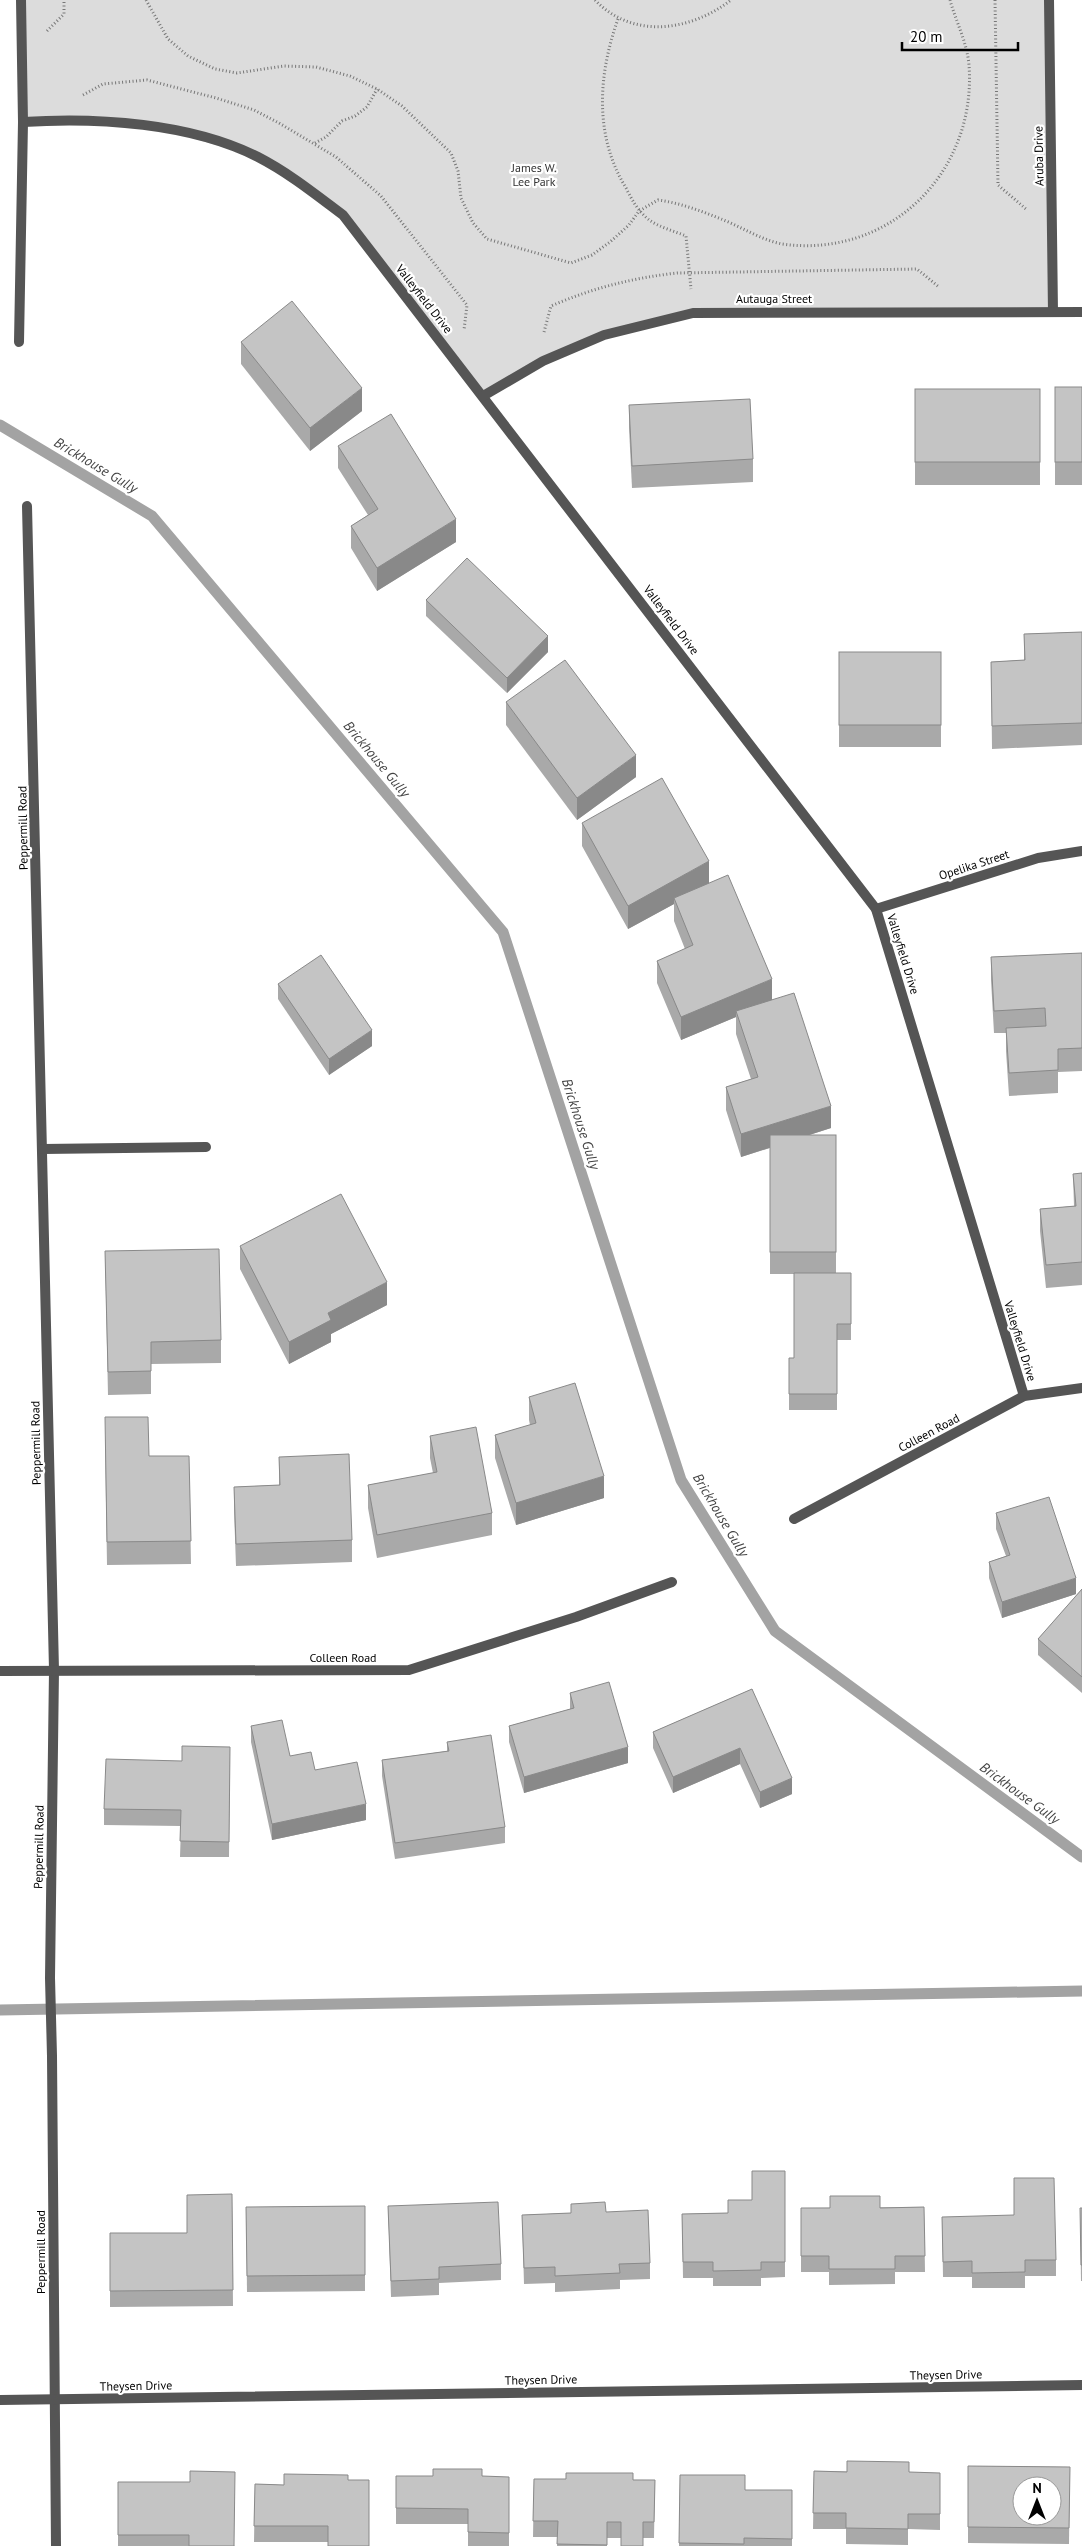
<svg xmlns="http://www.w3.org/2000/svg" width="1082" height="2546" font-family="'PT Sans',sans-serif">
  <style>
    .green { fill: #dcdcdc }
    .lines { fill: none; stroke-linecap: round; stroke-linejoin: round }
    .stream { stroke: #a3a3a3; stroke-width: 11 }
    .path { stroke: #777; stroke-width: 3; stroke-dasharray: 1 2.5; stroke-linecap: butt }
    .minor { stroke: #555; stroke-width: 10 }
    .wall { fill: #a9a9a9 }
    .shaded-wall { fill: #898989 }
    .building { fill: #c4c4c4; stroke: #898989; fill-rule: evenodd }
    .labels { text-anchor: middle; stroke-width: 4.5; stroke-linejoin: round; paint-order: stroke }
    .street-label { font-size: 12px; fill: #000; stroke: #fff }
    .park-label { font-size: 12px; fill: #333; stroke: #fff }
    .water-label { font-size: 14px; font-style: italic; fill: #444; stroke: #fff }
  </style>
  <rect width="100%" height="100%" fill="#fff"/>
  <path class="green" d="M 21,0 L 1049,0 L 1053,312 L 693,313 L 604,335 L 483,396 L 343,215 L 257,157 L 158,128 L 23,122 Z"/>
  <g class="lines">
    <g class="stream">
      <path d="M 0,425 L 152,516 L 503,932 L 681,1480 L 775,1631 L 1082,1857"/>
      <path d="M 0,2010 L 1082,1991"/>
    </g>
    <g class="path">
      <path d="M 146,0 L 168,39 L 188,56 L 215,69 L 237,73 L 284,66 L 316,67 L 350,76 L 377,89 L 402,106 L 451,153 L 458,171 L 461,198 L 473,223 L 487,239 L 571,263 L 592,255 L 610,242 L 629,225 L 639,211 L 658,200 C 681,203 704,212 726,221 C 745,229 762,240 782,244 C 890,259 977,172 969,65 C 967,42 956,22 950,0"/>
      <path d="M 595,0 C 633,40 691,31 731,0"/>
      <path d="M 995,0 L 998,185 L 1026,209"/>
      <path d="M 618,19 C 598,75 594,136 626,188 C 632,200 638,211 648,219 C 658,227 674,231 686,236 L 691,289"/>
      <path d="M 47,31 L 64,14 L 64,0"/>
      <path d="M 83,95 L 103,84 L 147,80 L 216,98 L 254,110 L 279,123 L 336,157 L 381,196 L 467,305 L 464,330"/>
      <path d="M 315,143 L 326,137 L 342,121 L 355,116 L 367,107 L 377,89"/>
      <path d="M 544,332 L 551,306 C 593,288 632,278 677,273 L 917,269 L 939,287"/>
    </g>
    <g class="minor">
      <path d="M 1049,0 L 1053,312"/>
      <path d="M 23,122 C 97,117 191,123 258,157 C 289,173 315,194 343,215 L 876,909 L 1024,1396"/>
      <path d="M 19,342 L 23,122 L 21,0"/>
      <path d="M 483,396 L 543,361 L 604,335 L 693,313 L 1082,312"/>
      <path d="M 27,506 L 54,1670 L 50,1978 L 52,2056 L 56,2546"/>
      <path d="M 876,909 L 1038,858 L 1082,851"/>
      <path d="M 43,1149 L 206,1147"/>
      <path d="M 794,1519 L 1024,1396 L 1082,1388"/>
      <path d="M 0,1671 L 409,1670 L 576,1617 L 672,1582"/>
      <path d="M 0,2400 L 1082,2385"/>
    </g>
  </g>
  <g class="wall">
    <path d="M 241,342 L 362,411 L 310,451 L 241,364 Z"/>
    <rect x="1055" y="387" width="27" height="98"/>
    <rect x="915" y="389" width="125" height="96"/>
    <path d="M 629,405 L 753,459 L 753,482 L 632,488 L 629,428 Z"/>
    <path d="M 338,446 L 456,542 L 377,591 L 351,548 L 351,526 L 368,515 L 338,468 Z"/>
    <path d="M 426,600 L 548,652 L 507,693 L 426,616 Z"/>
    <path d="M 1082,632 L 1082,745 L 992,749 L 991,662 L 1024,660 L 1024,634 Z"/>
    <rect x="839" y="652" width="102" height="95"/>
    <path d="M 506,702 L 636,777 L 577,820 L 506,725 Z"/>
    <path d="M 582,823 L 709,884 L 772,1000 L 831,1128 L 809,1135 L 836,1135 L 836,1273 L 851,1273 L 851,1340 L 837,1340 L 837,1410 L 789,1410 L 789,1358 L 794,1358 L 794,1274 L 770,1274 L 770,1148 L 741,1157 L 726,1110 L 726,1087 L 751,1079 L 736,1034 L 736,1017 L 681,1040 L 657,983 L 657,961 L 685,949 L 674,921 L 674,904 L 628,929 L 582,846 Z"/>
    <path d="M 1082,953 L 1082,1071 L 1058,1072 L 1058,1093 L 1009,1096 L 1006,1051 L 1006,1033 L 994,1033 L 991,980 L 991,957 Z"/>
    <path d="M 278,984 L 372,1046 L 329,1075 L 278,999 Z"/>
    <path d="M 1082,1173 L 1082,1285 L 1046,1288 L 1040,1231 L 1040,1209 L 1074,1206 L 1073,1174 Z"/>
    <path d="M 240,1246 L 387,1305 L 331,1334 L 331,1342 L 289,1364 L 240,1269 Z"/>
    <path d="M 105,1251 L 221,1340 L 221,1363 L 151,1364 L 151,1394 L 108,1395 Z"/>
    <path d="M 529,1397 L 604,1498 L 516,1525 L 495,1458 L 495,1435 L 530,1425 L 529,1420 Z"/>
    <path d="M 430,1436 L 492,1513 L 492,1535 L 377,1558 L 368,1508 L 368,1485 L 433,1473 L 430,1458 Z"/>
    <path d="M 105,1440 L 149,1456 L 189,1456 L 191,1564 L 107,1565 Z"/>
    <path d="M 279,1457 L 352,1540 L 352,1562 L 236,1566 L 234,1510 L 234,1487 L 279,1485 Z"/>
    <path d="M 996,1513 L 1076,1594 L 1002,1618 L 989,1578 L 989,1562 L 1006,1556 L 996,1529 Z"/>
    <path d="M 1082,1589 L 1082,1693 L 1038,1655 L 1038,1639 Z"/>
    <path d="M 752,1689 L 792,1794 L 760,1808 L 740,1764 L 673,1793 L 653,1748 L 653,1732 Z"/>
    <path d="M 570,1693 L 628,1763 L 524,1793 L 509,1742 L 509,1726 L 570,1709 Z"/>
    <path d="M 251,1726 L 290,1756 L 366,1820 L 272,1840 L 251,1742 Z"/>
    <path d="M 447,1742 L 505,1827 L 505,1843 L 395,1859 L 382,1776 L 382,1760 L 447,1751 Z"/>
    <path d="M 230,1747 L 229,1857 L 180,1857 L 181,1826 L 104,1825 L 104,1809 L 182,1761 Z"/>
    <path d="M 785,2171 L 785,2277 L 761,2278 L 761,2286 L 713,2286 L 713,2278 L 683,2278 L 682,2214 L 728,2213 L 752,2200 Z"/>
    <path d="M 232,2194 L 233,2306 L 110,2307 L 110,2233 L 187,2233 Z"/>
    <path d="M 571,2204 L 606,2212 L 650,2263 L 650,2279 L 620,2280 L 620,2289 L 555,2292 L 555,2283 L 524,2284 L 522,2215 L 571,2213 Z"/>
    <path d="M 365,2206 L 365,2291 L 247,2292 L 246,2207 Z"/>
    <path d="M 388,2206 L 501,2264 L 501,2280 L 439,2283 L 439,2295 L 391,2297 Z"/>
    <path d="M 924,2207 L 925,2272 L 895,2272 L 895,2284 L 829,2285 L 829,2272 L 801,2272 L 801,2208 Z"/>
    <path d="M 1080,2208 L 1082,2208 L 1082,2281 L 1081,2281 Z"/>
    <path d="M 942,2217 L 1056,2260 L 1056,2276 L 1025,2276 L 1025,2288 L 972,2288 L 972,2277 L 943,2277 Z"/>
    <path d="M 968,2466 L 1070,2467 L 1069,2544 L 968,2543 Z"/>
    <path d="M 814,2471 L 940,2473 L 940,2530 L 908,2529 L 908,2545 L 846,2544 L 846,2529 L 813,2529 Z"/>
    <path d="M 348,2475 L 328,2542 L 254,2542 L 255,2484 L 284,2485 Z"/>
    <path d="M 680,2475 L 745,2490 L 792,2490 L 792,2546 L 679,2546 Z"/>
    <path d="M 396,2476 L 509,2477 L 509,2546 L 468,2546 L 468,2524 L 396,2524 Z"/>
    <path d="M 534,2479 L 655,2480 L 654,2538 L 607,2538 L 607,2546 L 557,2546 L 558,2537 L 533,2537 Z"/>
    <path d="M 118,2482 L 235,2546 L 118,2546 Z"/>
  </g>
  <g class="shaded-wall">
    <path d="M 362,388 L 362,411 L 310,451 L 310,428 Z"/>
    <path d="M 456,519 L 456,542 L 377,591 L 377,568 Z"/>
    <path d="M 548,636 L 548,652 L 507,693 L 507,678 Z"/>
    <path d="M 636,755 L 636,777 L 577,820 L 577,798 Z"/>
    <path d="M 709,861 L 709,884 L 674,898 L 674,904 L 628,929 L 628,906 Z"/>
    <path d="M 772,979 L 772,1002 L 736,1011 L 736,1017 L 681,1040 L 681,1017 Z"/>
    <path d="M 372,1030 L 372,1046 L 329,1075 L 329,1059 Z"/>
    <path d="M 831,1106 L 831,1128 L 741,1157 L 741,1134 Z"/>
    <path d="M 387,1282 L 387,1305 L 331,1334 L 331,1342 L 289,1364 L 289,1342 L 328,1313 Z"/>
    <path d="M 604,1476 L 604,1498 L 516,1525 L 516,1503 Z"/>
    <path d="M 1076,1578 L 1076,1594 L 1002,1618 L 1002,1602 Z"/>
    <path d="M 628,1747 L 628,1763 L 524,1793 L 524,1777 Z"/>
    <path d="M 740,1748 L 740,1764 L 673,1793 L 673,1777 Z"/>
    <path d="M 792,1778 L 792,1794 L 760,1808 L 760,1792 Z"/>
    <path d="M 366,1804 L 366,1820 L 272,1840 L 272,1824 Z"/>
  </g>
  <g class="building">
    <path d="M 292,301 L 362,388 L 310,428 L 241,342 Z"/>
    <rect x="1055" y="387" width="27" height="75"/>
    <rect x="915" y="389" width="125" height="73"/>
    <path d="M 750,399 L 753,459 L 632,466 L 629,405 Z"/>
    <path d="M 391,414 L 456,519 L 377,568 L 351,526 L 378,509 L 338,446 Z"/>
    <path d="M 467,558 L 548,636 L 507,678 L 426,600 Z"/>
    <path d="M 1082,632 L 1082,723 L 992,726 L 991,662 L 1025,660 L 1024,634 Z"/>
    <rect x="839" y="652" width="102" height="73"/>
    <path d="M 565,660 L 636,755 L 577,798 L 506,702 Z"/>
    <path d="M 662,778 L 709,861 L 628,906 L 582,823 Z"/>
    <path d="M 728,875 L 772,979 L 681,1017 L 657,961 L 693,945 L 674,898 Z"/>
    <path d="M 1082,953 L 1082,1048 L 1058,1049 L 1058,1070 L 1009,1073 L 1006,1028 L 1046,1026 L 1045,1008 L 994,1011 L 991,957 Z"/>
    <path d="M 321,955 L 372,1030 L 329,1059 L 278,984 Z"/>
    <path d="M 794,993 L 831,1106 L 741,1134 L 726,1087 L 758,1077 L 736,1011 Z"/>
    <rect x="770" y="1135" width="66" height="117"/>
    <path d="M 1082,1173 L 1082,1262 L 1046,1265 L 1040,1209 L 1076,1206 L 1073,1174 Z"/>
    <path d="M 341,1194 L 387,1282 L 328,1313 L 331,1320 L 289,1342 L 240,1246 Z"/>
    <path d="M 219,1249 L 221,1340 L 151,1342 L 151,1371 L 108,1372 L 105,1251 Z"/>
    <path d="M 794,1273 L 851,1273 L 851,1324 L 837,1324 L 837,1394 L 789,1394 L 789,1358 L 794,1358 Z"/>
    <path d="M 575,1383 L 604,1476 L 516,1503 L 495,1435 L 536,1423 L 529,1397 Z"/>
    <path d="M 105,1417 L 148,1417 L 149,1456 L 189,1456 L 191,1541 L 107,1542 Z"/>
    <path d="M 476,1427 L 492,1513 L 377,1535 L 368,1485 L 437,1472 L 430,1436 Z"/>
    <path d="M 349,1454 L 352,1540 L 236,1544 L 234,1487 L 280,1485 L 279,1457 Z"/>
    <path d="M 1049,1497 L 1076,1578 L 1002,1602 L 989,1562 L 1010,1555 L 996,1513 Z"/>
    <path d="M 1082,1589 L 1082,1677 L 1038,1639 Z"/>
    <path d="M 609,1682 L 628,1747 L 524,1777 L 509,1726 L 574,1708 L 570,1693 Z"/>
    <path d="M 752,1689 L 792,1778 L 760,1792 L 740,1748 L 673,1777 L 653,1732 Z"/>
    <path d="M 282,1720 L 290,1756 L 311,1752 L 315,1770 L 357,1762 L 366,1804 L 272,1824 L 251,1726 Z"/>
    <path d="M 491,1735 L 505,1827 L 395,1843 L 382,1760 L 449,1751 L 447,1742 Z"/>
    <path d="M 182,1746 L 230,1747 L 229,1842 L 180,1841 L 181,1810 L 104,1809 L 106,1759 L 182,1761 Z"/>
    <path d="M 752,2171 L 785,2171 L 785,2262 L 761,2262 L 761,2270 L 713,2271 L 713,2262 L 683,2262 L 682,2214 L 728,2213 L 728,2200 L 752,2200 Z"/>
    <path d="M 1014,2178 L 1054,2178 L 1056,2260 L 1025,2260 L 1025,2272 L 972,2273 L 972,2261 L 943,2262 L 942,2217 L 1014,2215 Z"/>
    <path d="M 232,2194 L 233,2290 L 110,2291 L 110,2233 L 187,2233 L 187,2195 Z"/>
    <path d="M 830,2196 L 880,2196 L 880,2208 L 924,2207 L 925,2256 L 895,2256 L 895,2269 L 829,2269 L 829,2256 L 801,2256 L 801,2208 L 830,2208 Z"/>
    <path d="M 498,2202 L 501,2264 L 439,2267 L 439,2279 L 391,2281 L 388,2206 Z"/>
    <path d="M 605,2202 L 606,2212 L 648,2210 L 650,2263 L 619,2264 L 620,2273 L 555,2276 L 555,2267 L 524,2268 L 522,2215 L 571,2213 L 571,2204 Z"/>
    <path d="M 365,2206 L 365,2275 L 247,2276 L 246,2207 Z"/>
    <path d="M 1080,2208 L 1082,2208 L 1082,2265 L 1081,2265 Z"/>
    <path d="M 847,2461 L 909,2462 L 909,2472 L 940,2473 L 940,2514 L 908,2514 L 908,2529 L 846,2528 L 846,2513 L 813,2513 L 814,2471 L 847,2472 Z"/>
    <path d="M 968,2466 L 1070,2467 L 1069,2528 L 968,2527 ZM 1022,2486 L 1052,2486 L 1052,2516 L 1022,2516 Z"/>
    <path d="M 433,2469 L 482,2469 L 482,2476 L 509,2477 L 509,2533 L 468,2532 L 468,2509 L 396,2508 L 396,2476 L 433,2476 Z"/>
    <path d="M 190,2471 L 235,2472 L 234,2546 L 189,2546 L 189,2535 L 118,2535 L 118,2482 L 190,2482 Z"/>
    <path d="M 566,2473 L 633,2473 L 633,2480 L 655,2480 L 654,2522 L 643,2522 L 643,2546 L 621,2546 L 621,2522 L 607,2522 L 607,2545 L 557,2544 L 558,2521 L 533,2521 L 534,2479 L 566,2479 Z"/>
    <path d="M 284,2474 L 348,2475 L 348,2480 L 369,2480 L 369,2546 L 328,2546 L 328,2526 L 254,2526 L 255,2484 L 284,2485 Z"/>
    <path d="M 680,2475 L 745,2475 L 745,2490 L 792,2490 L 792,2539 L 744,2538 L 744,2544 L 679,2543 Z"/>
  </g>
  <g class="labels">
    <g class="street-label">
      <text transform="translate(1039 156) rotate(-91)" y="4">Aruba Drive</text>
      <text transform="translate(424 299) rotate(52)" y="4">Valleyfield Drive</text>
      <text x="774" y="303">Autauga Street</text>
      <text transform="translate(671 620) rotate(53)" y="4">Valleyfield Drive</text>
      <text transform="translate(23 828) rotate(-91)" y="4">Peppermill Road</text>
      <text transform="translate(974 865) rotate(-18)" y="4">Opelika Street</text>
      <text transform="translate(903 954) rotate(73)" y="4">Valleyfield Drive</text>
      <text transform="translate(1020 1341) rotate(73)" y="4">Valleyfield Drive</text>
      <text transform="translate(929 1433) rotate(-28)" y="4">Colleen Road</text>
      <text transform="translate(36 1443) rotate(-91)" y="4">Peppermill Road</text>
      <text x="343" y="1662">Colleen Road</text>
      <text transform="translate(39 1847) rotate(-89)" y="4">Peppermill Road</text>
      <text transform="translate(41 2252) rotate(-90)" y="4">Peppermill Road</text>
      <text transform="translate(946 2375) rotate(-1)" y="4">Theysen Drive</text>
      <text transform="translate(541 2380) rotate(-1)" y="4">Theysen Drive</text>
      <text transform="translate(136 2386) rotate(-1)" y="4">Theysen Drive</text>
    </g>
    <g class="park-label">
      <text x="534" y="172">James W.<tspan x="534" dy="14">Lee Park</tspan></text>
    </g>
    <g class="water-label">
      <text transform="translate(96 465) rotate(31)" y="5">Brickhouse Gully</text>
      <text transform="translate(377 759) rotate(50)" y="5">Brickhouse Gully</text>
      <text transform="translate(581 1124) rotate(72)" y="5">Brickhouse Gully</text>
      <text transform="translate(721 1515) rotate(59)" y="5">Brickhouse Gully</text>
      <text transform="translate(1020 1793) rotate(36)" y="5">Brickhouse Gully</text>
    </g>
  </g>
  <g transform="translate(1037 2501)"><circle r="24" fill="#ffffff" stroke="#999999"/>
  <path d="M0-4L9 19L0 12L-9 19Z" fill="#000000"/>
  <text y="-8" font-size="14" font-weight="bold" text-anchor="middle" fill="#000000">N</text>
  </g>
  <path d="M902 42v8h116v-8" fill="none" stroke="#000000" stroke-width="2.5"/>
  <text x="910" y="42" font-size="15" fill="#000000" stroke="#ffffff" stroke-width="4" paint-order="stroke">20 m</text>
</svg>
